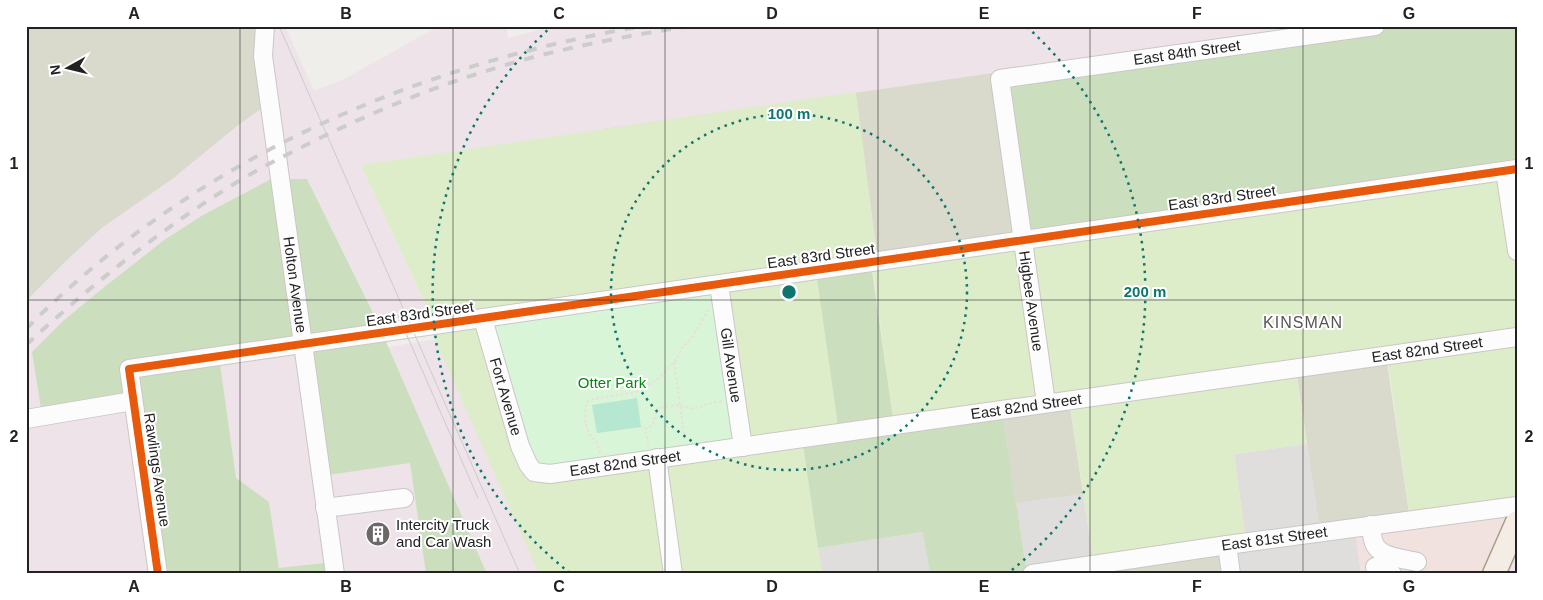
<svg xmlns="http://www.w3.org/2000/svg" width="1543" height="600" font-family="Helvetica,sans-serif">
  <style>
    .residential { fill: #dfdedc }
    .commercial { fill: #f1e2e0 }
    .industrial { fill: #ede3e9 }
    .construction { fill: #d9d9cc }
    .grass { fill: #ddedc9 }
    .forest { fill: #cbdfbf }
    .park { fill: #d9f5d8 }
    .pitch { fill: #b5e7d1 }
    .lines { fill: none; stroke-linecap: round; stroke-linejoin: round }
    .minor-casing { stroke: #c9c8c6; stroke-width: 20 }
    .major-casing { stroke: #a79c86; stroke-width: 25 }
    .path { stroke: #ecdcdb; stroke-width: 2; stroke-dasharray: 2.5 2.5; stroke-linecap: butt }
    .minor { stroke: #fdfcfc; stroke-width: 18 }
    .major { stroke: #f3ede6; stroke-width: 22 }
    .tram { stroke: #cccccb; stroke-width: 1 }
    .rail { stroke: #cccccb; stroke-width: 4; stroke-dasharray: 10 10; stroke-linecap: butt }
    .cycleway-casing { stroke: #fff; stroke-width: 11 }
    .cycleway { stroke: #e8590c; stroke-width: 8 }
    .grid { fill: none; stroke: #222; stroke-width: 1; stroke-opacity: 0.55 }
    .ring { fill: none; stroke: #0f766e; stroke-width: 2.5; stroke-dasharray: 2.5 5 }
    .labels { text-anchor: middle; stroke-width: 4; stroke-linejoin: round; paint-order: stroke }
    .street-label { font-size: 15px; fill: #222; stroke: #fff }
    .park-label { font-size: 15px; fill: #098612; stroke: #fff }
    .poi-label { font-size: 15px; fill: #222; stroke: #fff; text-anchor: start }
    .neighbourhood-label { font-size: 16px; letter-spacing: 1px; fill: #555; stroke: #fff }
    .centre { fill: #0f766e; stroke: #fff; stroke-width: 2.5 }
    .ring-label { font-size: 15px; text-anchor: middle; font-weight: bold; fill: #0f766e; stroke: #fff; stroke-width: 4; stroke-linejoin: round; paint-order: stroke }
    .neatline { fill: none; stroke: #222; stroke-width: 2 }
    .grid-label { font-size: 16px; text-anchor: middle; font-weight: bold; fill: #222 }
  </style>
  <rect width="100%" height="100%" fill="#f0eeea"/>
  <g class="residential">
    <path d="M 1307,444 L 1320,532 L 1355,528 L 1361,574 L 1231,574 L 1227,545 L 1246,542 L 1234,454 Z"/>
    <path d="M 1083,494 L 1094,564 L 1104,563 L 1105,574 L 1027,574 L 1016,503 Z"/>
    <path d="M 924,532 L 930,574 L 822,574 L 818,548 Z"/>
  </g>
  <path class="commercial" d="M 1517,506 L 1494,574 L 1361,574 L 1355,528 Z"/>
  <g class="industrial">
    <path d="M 272,26 L 285,26 L 314,91 L 344,79 L 439,26 L 506,26 L 508,38 L 553,26 L 1313,26 L 361,165 L 429,313 L 377,321 L 307,179 L 287,187 L 269,65 Z"/>
    <path d="M 256,50 L 271,179 L 203,215 L 164,240 L 98,292 L 63,321 L 32,352 L 133,401 L 158,574 L 26,574 L 26,301 L 69,258 L 103,227 L 171,180 Z"/>
    <path d="M 438,339 L 541,574 L 487,574 L 388,347 Z"/>
    <path d="M 302,345 L 410,463 L 426,574 L 335,574 L 333,562 L 279,568 L 269,502 L 236,478 L 219,356 Z"/>
    <path d="M 1517,522 L 1517,574 L 1510,574 L 1496,569 Z"/>
  </g>
  <g class="construction">
    <path d="M 26,26 L 265,26 L 269,103 L 237,126 L 171,180 L 103,227 L 69,258 L 26,301 Z"/>
    <path d="M 999,72 L 1022,241 L 483,319 L 604,129 Z"/>
    <path d="M 1386,355 L 1410,520 L 1320,532 L 1296,368 Z"/>
    <path d="M 1069,400 L 1083,494 L 1016,503 L 1002,410 Z"/>
    <path d="M 1227,545 L 1231,574 L 1105,574 L 1104,563 Z"/>
  </g>
  <path class="grass" d="M 856,92 L 878,261 L 1517,169 L 1517,506 L 1410,520 L 1387,356 L 1296,368 L 1307,444 L 1234,454 L 1246,542 L 1094,565 L 1069,400 L 894,425 L 872,263 L 839,433 L 802,438 L 822,574 L 539,574 L 429,326 L 435,325 L 361,165 Z"/>
  <g class="forest">
    <path d="M 1313,26 L 1517,26 L 1517,169 L 1022,241 L 1000,79 Z"/>
    <path d="M 271,179 L 307,179 L 377,321 L 487,574 L 426,574 L 410,463 L 321,476 L 303,345 L 219,356 L 236,478 L 269,502 L 279,568 L 333,562 L 335,574 L 158,574 L 133,401 L 42,415 L 32,352 L 63,321 L 98,292 L 164,240 L 203,215 Z"/>
    <path d="M 871,263 L 894,425 L 1002,410 L 1027,574 L 930,574 L 923,532 L 818,548 L 802,438 L 839,433 L 816,271 Z"/>
  </g>
  <path class="park" d="M 719,285 L 743,447 L 534,472 L 483,319 Z"/>
  <path class="pitch" d="M 637,398 L 641,427 L 597,433 L 592,405 Z"/>
  <g class="lines">
    <defs>
      <g id="minor">
        <path id="s1" d="M 265,26 L 263,56 L 335,574"/>
        <path d="M 1505,171 L 1517,251"/>
        <path id="s2" d="M 719,285 L 743,447"/>
        <path id="s3" d="M 483,319 L 520,446 L 528,464 L 534,472 L 550,474 L 1517,337"/>
        <path id="s4" d="M 1046,403 L 1000,79 L 1375,26"/>
        <path d="M 26,419 L 133,401"/>
        <path d="M 657,458 L 673,574"/>
        <path d="M 325,508 L 404,498"/>
        <path d="M 1371,525 C 1372,533 1372,544 1378,549 C 1386,558 1406,559 1417,562"/>
        <path d="M 1227,545 L 1231,574"/>
        <path d="M 1375,567 L 1392,574"/>
        <path d="M 158,574 L 129,369 L 1517,169"/>
        <path id="s5" d="M 1032,574 L 1227,545 L 1517,506"/>
      </g>
      <path id="major" d="M 1494,574 L 1517,522"/>
    </defs>
    <use href="#minor" class="minor-casing"/>
    <use href="#major" class="major-casing"/>
    <g class="path">
      <path d="M 674,362 L 685,441"/>
      <path d="M 648,444 L 645,429 L 652,426 L 658,408 L 679,405 L 694,409 L 707,404 L 722,401"/>
      <path d="M 600,453 L 597,442 C 584,434 584,414 587,402 L 593,399 L 636,392 L 658,379 L 677,359 L 681,349 L 691,339 L 708,310"/>
    </g>
    <use href="#minor" class="minor"/>
    <use href="#major" class="major"/>
    <g class="tram">
      <path d="M 279,26 L 520,574"/>
      <path d="M 398,315 L 478,498"/>
    </g>
    <g class="rail">
      <path d="M 26,329 C 193,160 411,66 643,26"/>
      <path d="M 26,345 C 89,287 156,233 229,187 C 259,168 290,153 322,137 C 374,112 428,89 483,72 C 550,50 620,37 690,26"/>
    </g>
    <defs>
      <path id="cycleway" d="M 158,574 L 129,369 L 1517,169"/>
    </defs>
    <use href="#cycleway" class="cycleway-casing"/>
    <use href="#cycleway" class="cycleway"/>
  </g>
  <path class="grid" d="M 240,26 L 240,574M 453,26 L 453,574M 665,26 L 665,574M 878,26 L 878,574M 1090,26 L 1090,574M 1303,26 L 1303,574M 26,300 L 1517,300"/>
  <g class="ring">
    <circle cx="789" cy="292" r="178"/>
    <path d="M570 573A356 356 0 0 1 551 27M1027 27A356 356 0 0 1 1008 573"/>
  </g>
  <defs>
    <symbol id="building-disc" viewBox="-11 -11 22 22"><circle r="9.5" fill="#6a6968" stroke="#fff"/><path d="M-4-6H4V6H1V3H-1V6H-4ZM-2.5-4.3h1.7v1.8h-1.7ZM.8-4.3h1.7v1.8H.8ZM-2.5-1h1.7V.8h-1.7ZM.8-1h1.7V.8H.8Z" fill="#fff"/></symbol>
  </defs>
  <g fill-rule="evenodd">
    <use href="#building-disc" x="364" y="520" width="28" height="28"/>
  </g>
  <g class="labels">
    <g class="street-label">
      <text dy="5" stroke="none"><textPath href="#s4" startOffset="516">East 84th Street</textPath></text>
      <text transform="translate(1222 198) rotate(-8)" y="5">East 83rd Street</text>
      <text transform="translate(821 256) rotate(-8)" y="5">East 83rd Street</text>
      <text dy="5" stroke="none"><textPath href="#s1" startOffset="261">Holton Avenue</textPath></text>
      <text transform="translate(1031 301) rotate(82)" y="5">Higbee Avenue</text>
      <text transform="translate(420 314) rotate(-8)" y="5">East 83rd Street</text>
      <text dy="5" stroke="none"><textPath href="#s3" startOffset="1064">East 82nd Street</textPath></text>
      <text dy="5" stroke="none"><textPath href="#s2" startOffset="81">Gill Avenue</textPath></text>
      <text dy="5" stroke="none"><textPath href="#s3" startOffset="81">Fort Avenue</textPath></text>
      <text dy="5" stroke="none"><textPath href="#s3" startOffset="659">East 82nd Street</textPath></text>
      <text dy="5" stroke="none"><textPath href="#s3" startOffset="254">East 82nd Street</textPath></text>
      <text transform="translate(157 470) rotate(82)" y="5">Rawlings Avenue</text>
      <text dy="5" stroke="none"><textPath href="#s5" startOffset="245">East 81st Street</textPath></text>
    </g>
    <g class="park-label">
      <text x="612" y="388">Otter Park</text>
    </g>
    <g class="poi-label">
      <text x="396" y="530">Intercity Truck<tspan x="396" dy="17">and Car Wash</tspan></text>
    </g>
    <g class="neighbourhood-label">
      <text x="1303" y="328">KINSMAN</text>
    </g>
  </g>
  <circle cx="789" cy="292" r="8" class="centre"/>
  <g class="ring-label">
    <text x="789" y="119">100 m</text>
    <text x="1145" y="297">200 m</text>
  </g>
  <rect width="1543" height="600" fill="none" stroke="#ffffff" stroke-width="55"/>
  <g transform="translate(68 68) rotate(262)" stroke="#ffffff" stroke-width="4" paint-order="stroke">
  <path d="M0-4L9 19L0 12L-9 19Z" fill="#222222"/>
  <text y="-8" font-size="14" font-weight="bold" text-anchor="middle" fill="#222222">N</text>
  </g>
  <rect x="28" y="28" width="1488" height="544" class="neatline"/>
  <g class="grid-label">
    <text x="134" y="19">A</text>
    <text x="346" y="19">B</text>
    <text x="559" y="19">C</text>
    <text x="772" y="19">D</text>
    <text x="984" y="19">E</text>
    <text x="1197" y="19">F</text>
    <text x="1409" y="19">G</text>
    <text x="14" y="169">1</text>
    <text x="1529" y="169">1</text>
    <text x="14" y="442">2</text>
    <text x="1529" y="442">2</text>
    <text x="134" y="592">A</text>
    <text x="346" y="592">B</text>
    <text x="559" y="592">C</text>
    <text x="772" y="592">D</text>
    <text x="984" y="592">E</text>
    <text x="1197" y="592">F</text>
    <text x="1409" y="592">G</text>
  </g>
</svg>
